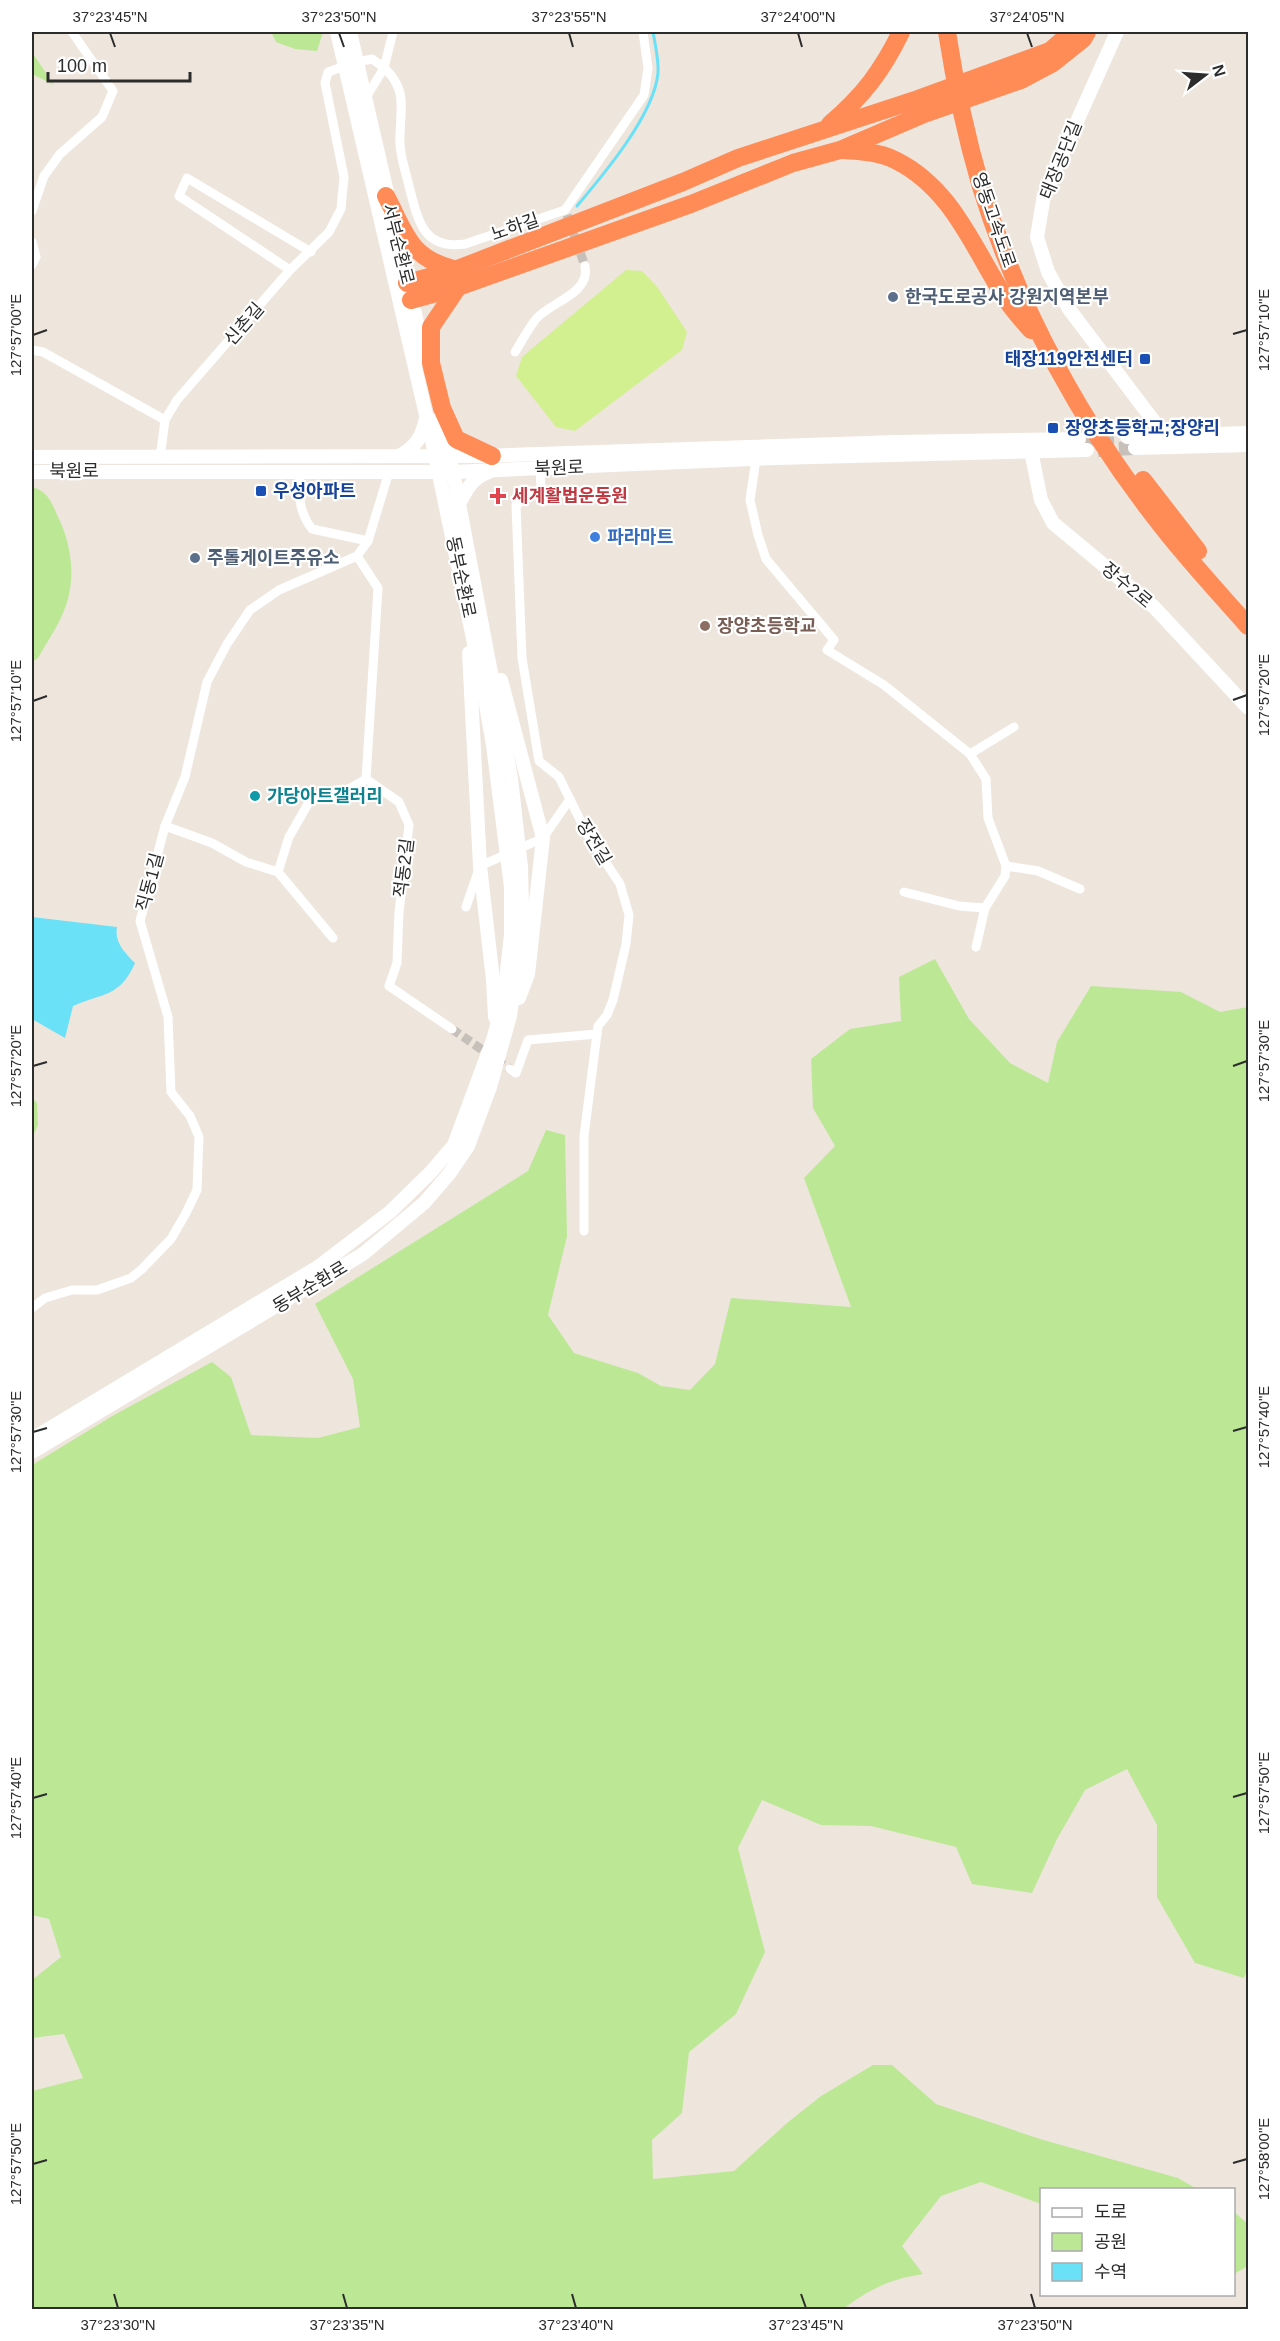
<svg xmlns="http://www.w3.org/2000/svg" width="1280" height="2341" font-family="Arial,'Noto Sans KR',sans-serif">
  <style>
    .green { fill: #bce896 }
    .pitch { fill: #d3f091 }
    .water { fill: #6ae1f6 }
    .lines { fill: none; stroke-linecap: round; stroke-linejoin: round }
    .stream { stroke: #6ae1f6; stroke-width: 3 }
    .street-tunnel { stroke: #c7c0ba; stroke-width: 9; stroke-dasharray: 9 4.5; stroke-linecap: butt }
    .secondary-tunnel { stroke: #c7c0ba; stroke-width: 14; stroke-dasharray: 14 7; stroke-linecap: butt }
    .street { stroke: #fff; stroke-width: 9 }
    .secondary { stroke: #fff; stroke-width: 14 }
    .highway { stroke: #ff8c57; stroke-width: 18 }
    .ticks { fill: none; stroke: #2c2c2c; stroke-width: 2 }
    .service-dot { fill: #5c6f8a; stroke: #fff; stroke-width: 2 }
    .transit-dot { fill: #1a4fb4; stroke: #fff; stroke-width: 2 }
    .health-dot { fill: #e0444e; stroke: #fff; stroke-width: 2 }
    .shop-dot { fill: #3f7fe0; stroke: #fff; stroke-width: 2 }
    .education-dot { fill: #8d6e63; stroke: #fff; stroke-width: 2 }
    .culture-dot { fill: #0f9aa8; stroke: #fff; stroke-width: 2 }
    .labels { text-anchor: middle; stroke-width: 4.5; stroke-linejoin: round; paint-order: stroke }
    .street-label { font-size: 18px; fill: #2c2c2c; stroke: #fff }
    .service-label { font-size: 18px; font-weight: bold; fill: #4e5e75; stroke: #fff; text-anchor: start }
    .transit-label { font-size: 18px; font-weight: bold; fill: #164399; stroke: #fff; text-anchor: start }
    .health-label { font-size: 18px; font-weight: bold; fill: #be3a42; stroke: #fff; text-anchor: start }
    .shop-label { font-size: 18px; font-weight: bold; fill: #366cbe; stroke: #fff; text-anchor: start }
    .education-label { font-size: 18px; font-weight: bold; fill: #785e54; stroke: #fff; text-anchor: start }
    .culture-label { font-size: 18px; font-weight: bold; fill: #0d838f; stroke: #fff; text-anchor: start }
    .neatline { fill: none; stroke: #2c2c2c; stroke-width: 2 }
    .ticks-label { font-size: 15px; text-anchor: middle; fill: #2c2c2c }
  </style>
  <rect width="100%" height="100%" fill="#eee5dd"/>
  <g class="green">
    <path d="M 271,32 L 323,32 L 317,51 L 295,49 L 276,42 Z"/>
    <path d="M 32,52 L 54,85 L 32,74 Z"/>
    <path d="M 32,487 C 48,491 52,503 58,517 C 72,545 77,582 63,613 C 57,628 46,643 38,658 L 32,662 Z"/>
    <path d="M 935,959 L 969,1019 L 1010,1063 L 1048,1083 L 1057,1042 L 1091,986 L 1181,992 L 1220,1012 L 1248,1007 L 1248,1968 L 1244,1978 L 1195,1963 L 1157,1897 L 1157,1825 L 1127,1769 L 1085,1790 L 1057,1839 L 1032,1893 L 972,1884 L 956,1847 L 871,1826 L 821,1825 L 762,1800 L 738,1848 L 765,1952 L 736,2014 L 689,2052 L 682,2113 L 652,2140 L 653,2179 L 734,2171 L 787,2123 L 821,2096 L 873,2065 L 892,2065 L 936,2104 L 1040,2139 L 1178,2178 L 1197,2189 L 1042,2190 L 1041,2204 L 981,2182 L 941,2196 L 902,2246 L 923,2274 C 890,2279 870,2289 843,2309 L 32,2309 L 32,2091 L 83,2078 L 64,2034 L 32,2038 L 32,1980 L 61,1957 L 49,1919 L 32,1915 L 32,1465 L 114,1415 L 212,1362 L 231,1377 L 251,1435 L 318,1438 L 360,1427 L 353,1379 L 315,1304 L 528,1171 L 546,1130 L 565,1135 L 567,1236 L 548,1315 L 574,1353 L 638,1373 L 661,1386 L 690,1390 L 715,1364 L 731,1298 L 851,1307 L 804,1178 L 835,1146 L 813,1108 L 811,1059 L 850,1029 L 901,1021 L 899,977 Z"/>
    <path d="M 32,1098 L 37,1103 L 38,1125 L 32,1138 Z"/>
    <path d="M 1234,2212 L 1248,2224 L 1248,2266 L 1234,2274 Z"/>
  </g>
  <path class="pitch" d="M 626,270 L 642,271 L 658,288 L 687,332 L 682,350 L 575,431 L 556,427 L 516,376 L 522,357 Z"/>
  <path class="water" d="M 32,917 L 117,927 C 114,942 125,953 135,963 C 120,997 103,993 73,1006 L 65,1038 L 32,1019 Z"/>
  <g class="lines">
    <path class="stream" d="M 577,206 C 604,174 654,115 658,73 C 659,60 655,44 653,32"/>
    <g class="street-tunnel">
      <path d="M 567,215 L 585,266"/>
      <path d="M 452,1029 L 510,1069"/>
    </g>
    <g class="secondary-tunnel">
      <path d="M 1079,439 L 1127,437"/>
      <path d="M 1098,450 L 1135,448"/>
    </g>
    <g class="street">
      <path d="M 357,62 L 372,59 C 384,67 394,75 399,90 C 404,102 399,130 400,145 C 401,159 406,173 409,186 C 418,221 423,250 465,244 L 565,210 L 644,95 L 648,68 L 643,32"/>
      <path d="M 365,99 L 384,68 L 393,32"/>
      <path d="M 32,211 L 44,176 L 60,154 L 102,117 L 113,91 L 72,32"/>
      <path d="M 32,242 L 36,257 L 32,265"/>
      <path d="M 290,270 L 179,196 L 187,178 L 311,252"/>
      <path d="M 32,350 L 43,352 L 165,420"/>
      <path d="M 515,352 C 522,341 528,329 536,319 C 550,302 591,294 585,266"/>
      <path d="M 160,458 L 165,420 L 177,400 L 290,270 L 329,232 L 341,209 L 344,177 L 325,83 L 328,72 L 345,66"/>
      <path d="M 756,459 L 750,500 L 758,535 L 766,559 L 834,640 L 827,650 L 884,685 L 970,754 L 986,779 L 988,818 L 1006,866 L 1005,876 L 985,908 L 976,947"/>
      <path d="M 540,469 L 541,488 L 516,505 L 522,658 L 539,761 L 559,777 L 587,834 L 620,884 L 629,915 L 626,944 L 613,1000 L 607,1015 L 598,1026 L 584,1136 L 584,1231"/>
      <path d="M 300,473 C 299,495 298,511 312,529 L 368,541"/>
      <path d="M 357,556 L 378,588 L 366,779 L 399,802 L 409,825 L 399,912 L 397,963 L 389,986 L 452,1029"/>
      <path d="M 970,754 L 1014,727"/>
      <path d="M 165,826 L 212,843 L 246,862 L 278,872 L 333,938"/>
      <path d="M 1006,866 L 1038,871 L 1080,889"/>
      <path d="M 278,872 L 289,837 L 312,797 C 334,799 348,790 366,779"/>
      <path d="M 904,892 L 959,906 L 985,908"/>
      <path d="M 466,907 L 480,866 L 543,838 L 570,799"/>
      <path d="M 510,1069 L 516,1073 L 528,1040 L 597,1034"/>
      <path d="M 32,1308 L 45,1298 L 72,1290 L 97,1290 L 131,1278 L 142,1269 L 171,1239 L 186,1213 L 197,1190 L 199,1137 L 190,1116 L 171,1092 L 168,1017 L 140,921 L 165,826 L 185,777 L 207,682 L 227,644 L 250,610 L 279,590 L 357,556 L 368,541 L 389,472"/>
    </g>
    <g class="secondary">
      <path d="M 350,32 L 426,361"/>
      <path d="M 1117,32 L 1044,195 L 1037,237 L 1048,272 L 1069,309 L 1165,436"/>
      <path d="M 1127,437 L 1248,433"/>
      <path d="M 1032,442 L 1031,451 L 1041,500 L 1053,523 L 1154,607 L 1248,708"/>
      <path d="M 1135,448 L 1248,445"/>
      <path d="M 399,456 C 416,447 422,437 426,418"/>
      <path d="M 32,457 L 481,456 L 896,442 L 1079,439"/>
      <path d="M 32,472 L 453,472 L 776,458 L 1087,450"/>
      <path d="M 459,504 C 467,489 472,478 489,472"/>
      <path d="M 469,653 L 480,866 L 493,980 L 495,1017"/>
      <path d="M 501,680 L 543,838 L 528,974 L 519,998"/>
      <path d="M 32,1439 L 318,1267 L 390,1212 L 431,1172 L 454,1145 L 493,1040 L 504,999 L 511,935 L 511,887 L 493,745 L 482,682 L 433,445 L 337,32"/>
      <path d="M 32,1452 L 363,1254 L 424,1203 L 449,1174 L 468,1146 L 490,1087 L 510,1016 L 521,937 L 522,906 L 521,867 L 511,778 L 453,472 L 439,418"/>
    </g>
    <g class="highway">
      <path d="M 947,32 C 955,84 966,136 981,187 C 1019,310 1084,429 1165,530 C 1191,563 1220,594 1248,626"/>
      <path d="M 830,124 C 863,96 882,71 901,32"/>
      <path d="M 842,150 C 860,151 879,152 895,160 C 954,189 974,251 1008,302 C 1015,312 1023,321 1031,330"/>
      <path d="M 386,196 C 406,234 409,257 453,269"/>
      <path d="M 407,283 L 455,270 L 683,182 L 738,158 L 918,99 L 1050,51 L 1066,37"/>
      <path d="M 458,287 L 431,327 L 431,363 L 442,408 L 456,439 L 492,456"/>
      <path d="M 411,300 L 458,287 L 691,204 L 793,163 L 840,150 L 924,114 L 1021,80 L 1053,63 L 1083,39 L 1087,32"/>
      <path d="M 1143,480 L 1198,551"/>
    </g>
  </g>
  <path class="ticks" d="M 110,33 L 115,47M 339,33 L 344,47M 569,33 L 573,47M 798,33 L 802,47M 1027,33 L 1032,47M 1233,334 L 1247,330M 33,335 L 47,330M 1233,700 L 1247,695M 33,701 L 47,696M 33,1066 L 47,1062M 1233,1066 L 1247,1061M 1233,1431 L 1247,1427M 33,1432 L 47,1428M 1233,1797 L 1247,1793M 33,1798 L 47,1794M 1233,2163 L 1247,2159M 33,2164 L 47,2160M 114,2294 L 118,2308M 343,2294 L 347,2308M 572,2294 L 576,2308M 801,2294 L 806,2308M 1031,2294 L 1035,2308"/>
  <g class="service-dot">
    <circle cx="893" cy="297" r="6"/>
    <circle cx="195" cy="558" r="6"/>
  </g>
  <g class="transit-dot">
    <rect x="1139" y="353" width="12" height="12" rx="3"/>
    <rect x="1047" y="422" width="12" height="12" rx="3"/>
    <rect x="255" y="485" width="12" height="12" rx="3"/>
  </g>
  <path class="health-dot" d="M495 487h6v6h6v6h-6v6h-6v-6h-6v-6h6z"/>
  <circle class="shop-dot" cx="595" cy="537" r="6"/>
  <circle class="education-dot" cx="705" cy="626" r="6"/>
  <circle class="culture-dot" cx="255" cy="796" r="6"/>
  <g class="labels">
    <g class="street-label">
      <text transform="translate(1061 160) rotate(-68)" y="6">태장공단길</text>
      <text transform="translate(994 220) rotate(71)" y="6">영동고속도로</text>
      <text transform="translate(515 227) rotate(-19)" y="6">노하길</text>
      <text transform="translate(398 244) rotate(76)" y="6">서부순환로</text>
      <text transform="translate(244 324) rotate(-49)" y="6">신촌길</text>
      <text transform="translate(559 468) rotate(-2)" y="6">북원로</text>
      <text x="74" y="477">북원로</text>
      <text transform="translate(461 577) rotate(78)" y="6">동부순환로</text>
      <text transform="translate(1127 585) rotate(40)" y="6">장수2로</text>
      <text transform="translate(594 842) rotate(59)" y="6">장전길</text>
      <text transform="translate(404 868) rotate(-83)" y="6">적동2길</text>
      <text transform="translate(150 882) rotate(-75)" y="6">직동1길</text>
      <text transform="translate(310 1287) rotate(-31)" y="6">동부순환로</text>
    </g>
    <g class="service-label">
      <text x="905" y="303">한국도로공사 강원지역본부</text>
      <text x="207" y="564">주톨게이트주유소</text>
    </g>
    <g class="transit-label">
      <text x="1133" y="365" text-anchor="end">태장119안전센터</text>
      <text x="1065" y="434">장양초등학교;장양리</text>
      <text x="273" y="497">우성아파트</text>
    </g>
    <g class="health-label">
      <text x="512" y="502">세계활법운동원</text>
    </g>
    <g class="shop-label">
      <text x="607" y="543">파라마트</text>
    </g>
    <g class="education-label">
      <text x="717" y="632">장양초등학교</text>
    </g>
    <g class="culture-label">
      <text x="267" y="802">가당아트갤러리</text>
    </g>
  </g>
  <rect width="1280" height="2341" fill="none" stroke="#ffffff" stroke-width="66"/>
  <rect x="1040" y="2188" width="195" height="108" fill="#ffffff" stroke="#ababab" stroke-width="1.5"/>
  <rect x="1052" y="2208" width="30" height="9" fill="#ffffff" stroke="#ababab" stroke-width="1.5"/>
  <text x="1094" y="2218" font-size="18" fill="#2c2c2c">도로</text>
  <rect x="1052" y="2233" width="30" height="18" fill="#bce896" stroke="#ababab" stroke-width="1.5"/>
  <text x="1094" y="2248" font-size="18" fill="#2c2c2c">공원</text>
  <rect x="1052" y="2263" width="30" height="18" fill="#6ae1f6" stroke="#ababab" stroke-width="1.5"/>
  <text x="1094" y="2278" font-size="18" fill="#2c2c2c">수역</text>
  <g transform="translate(1205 75) rotate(73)" stroke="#ffffff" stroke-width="4.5" paint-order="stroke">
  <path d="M0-4.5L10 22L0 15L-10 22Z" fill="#2c2c2c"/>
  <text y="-9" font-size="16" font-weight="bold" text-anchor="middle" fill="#2c2c2c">N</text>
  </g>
  <path d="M48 72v9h142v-9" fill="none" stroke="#2c2c2c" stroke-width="3"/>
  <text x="57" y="72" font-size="18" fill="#2c2c2c" stroke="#ffffff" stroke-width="4.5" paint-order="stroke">100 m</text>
  <rect x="33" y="33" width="1214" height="2275" class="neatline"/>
  <g class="ticks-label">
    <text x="110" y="22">37°23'45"N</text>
    <text x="339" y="22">37°23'50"N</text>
    <text x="569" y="22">37°23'55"N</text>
    <text x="798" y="22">37°24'00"N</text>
    <text x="1027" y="22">37°24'05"N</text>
    <text transform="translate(1264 330) rotate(-90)" y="5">127°57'10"E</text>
    <text transform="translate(16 335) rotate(-90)" y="5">127°57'00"E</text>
    <text transform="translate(1264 695) rotate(-90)" y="5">127°57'20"E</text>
    <text transform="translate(16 701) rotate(-90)" y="5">127°57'10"E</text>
    <text transform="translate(1264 1061) rotate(-90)" y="5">127°57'30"E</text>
    <text transform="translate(16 1066) rotate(-90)" y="5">127°57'20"E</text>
    <text transform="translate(1264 1427) rotate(-90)" y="5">127°57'40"E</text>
    <text transform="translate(16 1432) rotate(-90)" y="5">127°57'30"E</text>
    <text transform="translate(1264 1793) rotate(-90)" y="5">127°57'50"E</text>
    <text transform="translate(16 1798) rotate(-90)" y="5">127°57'40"E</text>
    <text transform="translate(1264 2159) rotate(-90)" y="5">127°58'00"E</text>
    <text transform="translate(16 2164) rotate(-90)" y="5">127°57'50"E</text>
    <text x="118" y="2330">37°23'30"N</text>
    <text x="347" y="2330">37°23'35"N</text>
    <text x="576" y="2330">37°23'40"N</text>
    <text x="806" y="2330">37°23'45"N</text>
    <text x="1035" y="2330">37°23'50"N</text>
  </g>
</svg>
